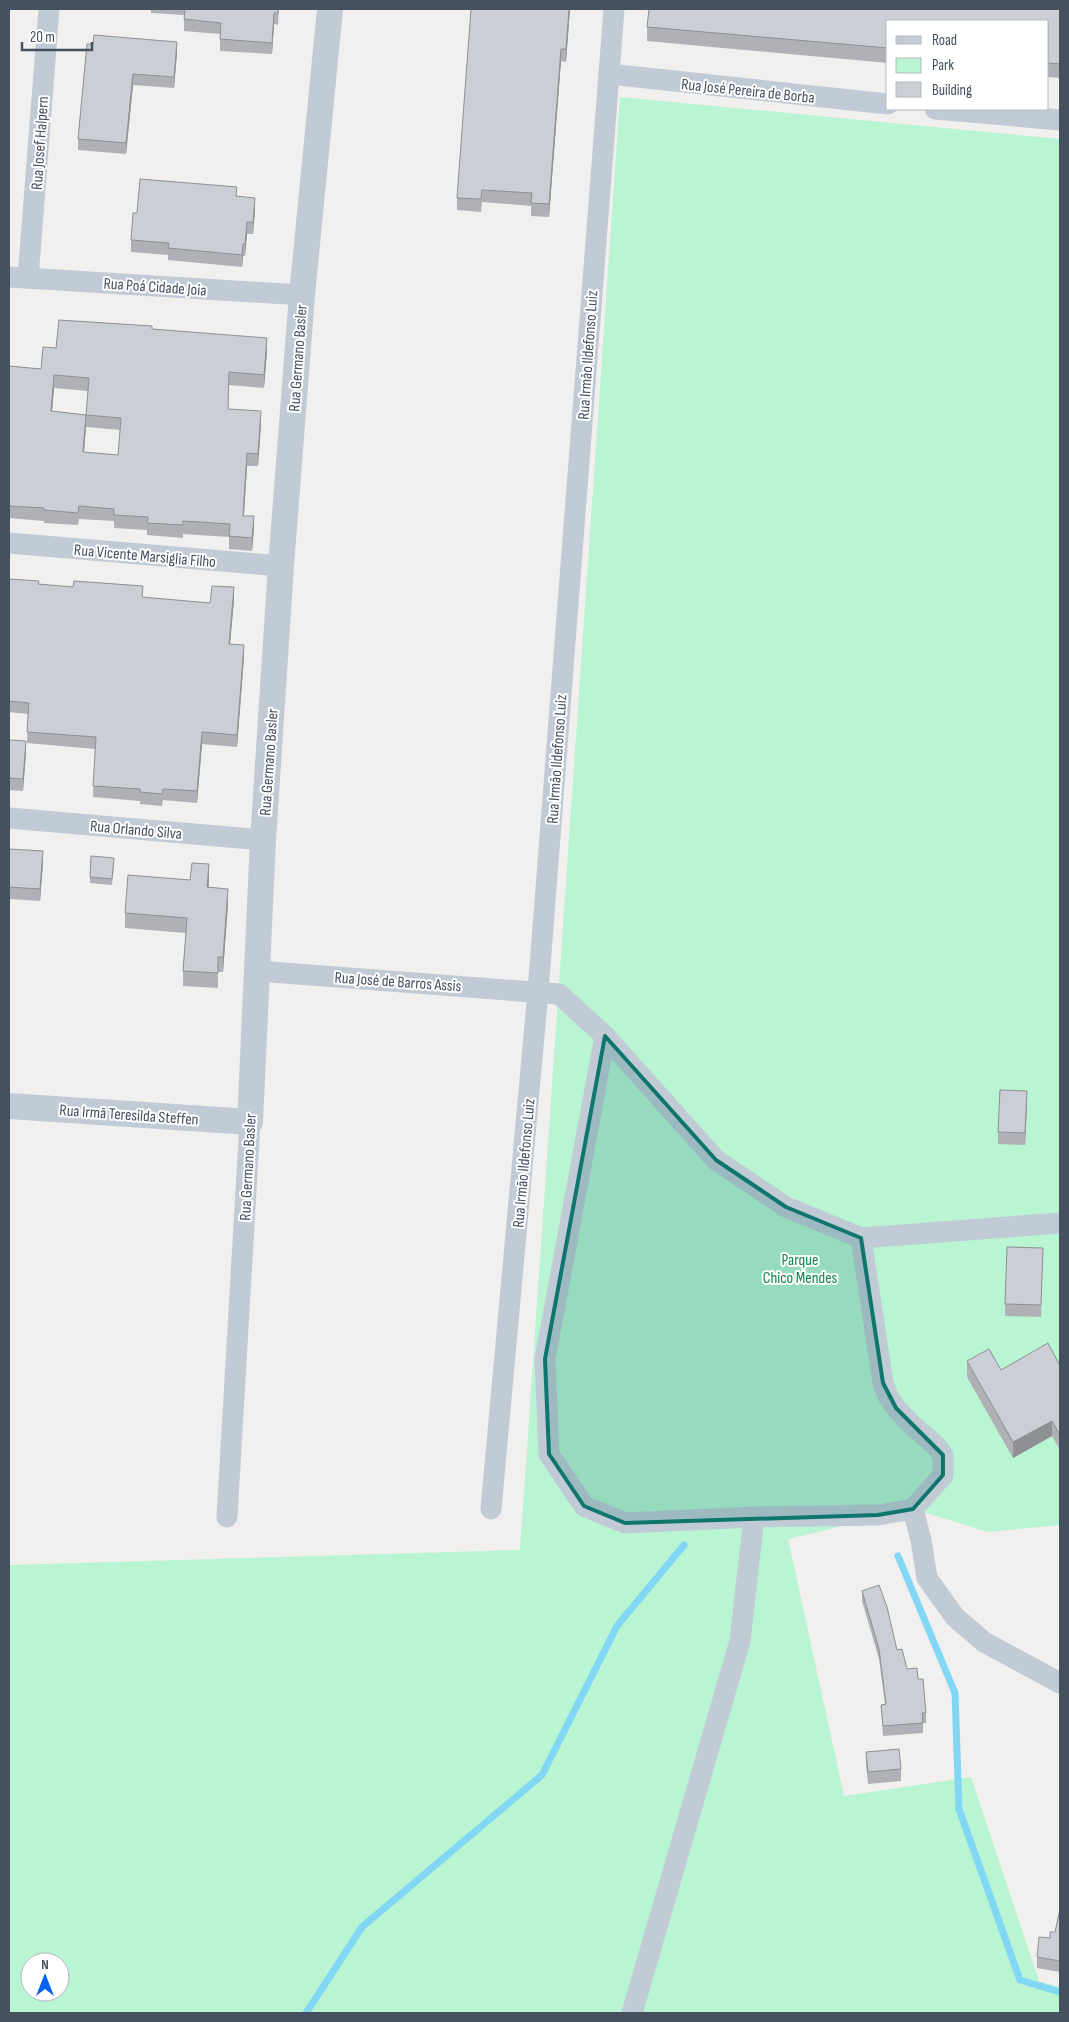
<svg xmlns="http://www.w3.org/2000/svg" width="1069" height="2022" font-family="'Sofia Sans Condensed',sans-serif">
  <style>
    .green { fill: #b9f4d3; fill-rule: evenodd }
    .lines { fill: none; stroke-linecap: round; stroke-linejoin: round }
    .stream { stroke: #82d7f5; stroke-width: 7 }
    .minor { stroke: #c1cbd6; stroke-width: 21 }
    .tertiary { stroke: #c1cbd6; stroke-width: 26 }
    .wall { fill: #afb1b6; fill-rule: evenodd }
    .shaded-wall { fill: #8e9094 }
    .building { fill: #cbced4; stroke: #8e9094; fill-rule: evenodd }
    .marked { fill: #0f766e; fill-opacity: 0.2; stroke: #0f766e; stroke-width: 4; stroke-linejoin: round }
    .labels { text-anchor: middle; stroke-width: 4; stroke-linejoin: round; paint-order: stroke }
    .street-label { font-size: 16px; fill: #45515f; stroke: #fff }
    .park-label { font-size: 16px; fill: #0d834f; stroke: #fff }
  </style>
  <rect width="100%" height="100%" fill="#f2efef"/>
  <path class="green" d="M 620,97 L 1060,139 L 1060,1525 L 988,1532 L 913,1509 L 788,1539 L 844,1796 L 971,1777 L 1039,1981 L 1060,1987 L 1060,2013 L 9,2013 L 9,1565 L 520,1550 ZM 30,1962 L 60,1962 L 60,1992 L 30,1992 Z"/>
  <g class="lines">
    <g class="stream">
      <path d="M 898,1556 L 955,1693 L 959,1809 L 1020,1980 L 1060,1992"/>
      <path d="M 306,2013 L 362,1927 L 542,1775 L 617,1626 L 684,1545"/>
    </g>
    <g class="minor">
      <path d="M 609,74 L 888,104"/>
      <path d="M 935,109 L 1060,120"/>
      <path d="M 9,277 L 302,295"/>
      <path d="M 28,278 L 49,9"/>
      <path d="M 9,543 L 281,566"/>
      <path d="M 9,818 L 263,840"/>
      <path d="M 258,971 L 559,994 L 605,1036 L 716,1160 L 786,1207 L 861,1238 L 1060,1223"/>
      <path d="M 605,1036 L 545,1359 L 549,1454 L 584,1506 L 625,1523 L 754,1517 L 878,1515 L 913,1509 L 943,1475 L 943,1455 L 935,1445 L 911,1424 L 896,1408 L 888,1396 L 883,1383 L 861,1238"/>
      <path d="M 491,1509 L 538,992 L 614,9"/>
      <path d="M 913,1509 L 921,1540 L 927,1578 L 955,1617 L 984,1642 L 1060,1683"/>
      <path d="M 227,1517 L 250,1122"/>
      <path d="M 632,2013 L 740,1641 L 754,1517"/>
    </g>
    <path class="tertiary" d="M 9,1106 L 250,1122 L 263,840 L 281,566 L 302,295 L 330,9"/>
  </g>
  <g class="wall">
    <path d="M 151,9 L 279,9 L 278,25 L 274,24 L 272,54 L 220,51 L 220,34 L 184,31 L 184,15 L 151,13 Z"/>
    <path d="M 570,9 L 566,62 L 561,61 L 549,217 L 531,216 L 531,206 L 482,202 L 481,212 L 457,210 L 457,198 Z"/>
    <path d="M 1060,9 L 1060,78 L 1048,77 L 1048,21 L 888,21 L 888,63 L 647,41 L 647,27 Z"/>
    <path d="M 87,44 L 177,53 L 174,88 L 133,85 L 126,154 L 78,150 L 78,139 Z"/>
    <path d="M 237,196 L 255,210 L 253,234 L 247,234 L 245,256 L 243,256 L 242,267 L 168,260 L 168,255 L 131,252 L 131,240 L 137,213 Z"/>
    <path d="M 152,329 L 267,351 L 264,388 L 229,385 L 228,409 L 261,424 L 258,466 L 247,466 L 244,516 L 254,529 L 252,551 L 229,549 L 229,537 L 183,534 L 183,538 L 147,535 L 147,530 L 114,528 L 114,521 L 79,519 L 78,525 L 44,523 L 44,521 L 9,518 L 9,366 L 41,369 L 56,348 ZM 54,388 L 88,391 L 86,415 L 52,411 ZM 86,427 L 120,430 L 118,455 L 84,452 Z"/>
    <path d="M 9,579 L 39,584 L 143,597 L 210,603 L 234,599 L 230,644 L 244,657 L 237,747 L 202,744 L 197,803 L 163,800 L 162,806 L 140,804 L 140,801 L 93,797 L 95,749 L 27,743 L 28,714 L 9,712 Z"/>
    <path d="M 9,740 L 26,753 L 23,791 L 9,790 Z"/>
    <path d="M 9,849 L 43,863 L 40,901 L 9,899 Z"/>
    <path d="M 114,864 L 112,885 L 90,883 L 90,877 Z"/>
    <path d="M 209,879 L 209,887 L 228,904 L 223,972 L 218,972 L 218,988 L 183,986 L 183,971 L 186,933 L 125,928 L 125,913 L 190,880 Z"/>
    <path d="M 1027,1103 L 1025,1145 L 998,1144 L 998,1132 Z"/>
    <path d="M 1043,1248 L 1041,1317 L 1005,1316 L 1005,1304 Z"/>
    <path d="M 967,1361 L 1001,1370 L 1060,1366 L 1060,1450 L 1052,1436 L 1013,1458 L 967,1377 Z"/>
    <path d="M 862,1591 L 897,1650 L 907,1669 L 918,1679 L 926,1713 L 926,1723 L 923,1723 L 923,1733 L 883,1736 L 881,1705 L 885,1704 L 879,1659 L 862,1601 Z"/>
    <path d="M 866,1752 L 901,1769 L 901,1781 L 868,1784 L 866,1764 Z"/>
    <path d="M 1060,1909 L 1060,1972 L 1037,1968 L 1037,1957 L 1050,1938 L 1055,1932 Z"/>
  </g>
  <g class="shaded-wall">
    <path d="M 569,9 L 570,9 L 566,62 L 566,49 Z"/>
    <path d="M 274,13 L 274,24 L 272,54 L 272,43 Z"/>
    <path d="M 177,42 L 177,53 L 174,88 L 174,77 Z"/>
    <path d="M 561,49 L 561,61 L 549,217 L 549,204 Z"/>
    <path d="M 133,74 L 133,85 L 126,154 L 126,143 Z"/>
    <path d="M 255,198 L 255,210 L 253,234 L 253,222 Z"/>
    <path d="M 247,222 L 247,234 L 245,256 L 245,244 Z"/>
    <path d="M 243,244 L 243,256 L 242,267 L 242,255 Z"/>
    <path d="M 267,338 L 267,351 L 264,388 L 264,375 Z"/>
    <path d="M 54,375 L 54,388 L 51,424 L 51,411 Z"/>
    <path d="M 261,411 L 261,424 L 258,466 L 258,454 Z"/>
    <path d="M 86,415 L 86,427 L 83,465 L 83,452 Z"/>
    <path d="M 247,453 L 247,466 L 243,529 L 243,516 Z"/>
    <path d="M 254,516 L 254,529 L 252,551 L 252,538 Z"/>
    <path d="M 234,587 L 234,599 L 229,655 L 229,644 Z"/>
    <path d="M 244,645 L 244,657 L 237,747 L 237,735 Z"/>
    <path d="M 202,732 L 202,744 L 197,803 L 197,791 Z"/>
    <path d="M 26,741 L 26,753 L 23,791 L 23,779 Z"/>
    <path d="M 43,851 L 43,863 L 40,901 L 40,889 Z"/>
    <path d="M 209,864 L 209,879 L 207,902 L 207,887 Z"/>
    <path d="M 228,889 L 228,904 L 223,972 L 223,957 Z"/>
    <path d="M 1027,1091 L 1027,1103 L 1025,1145 L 1025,1133 Z"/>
    <path d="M 1052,1421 L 1052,1436 L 1013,1458 L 1013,1442 Z"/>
  </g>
  <g class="building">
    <path d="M 185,9 L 278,9 L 278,13 L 274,13 L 272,43 L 220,39 L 221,23 L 184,19 Z"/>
    <path d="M 471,9 L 569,9 L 566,49 L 561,49 L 549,204 L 531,203 L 532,193 L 482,190 L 481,199 L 457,198 Z"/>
    <path d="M 649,9 L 1060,9 L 1060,64 L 1048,63 L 1048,21 L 888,21 L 888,48 L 647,27 Z"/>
    <path d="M 94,35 L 177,42 L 174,77 L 133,74 L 126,143 L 78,139 L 87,44 L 93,44 Z"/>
    <path d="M 140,179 L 237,187 L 236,196 L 255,198 L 253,222 L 247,222 L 245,244 L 243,244 L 242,255 L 168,248 L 169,243 L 131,240 L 133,213 L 137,213 Z"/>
    <path d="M 59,320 L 152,326 L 152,329 L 267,338 L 264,375 L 229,372 L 228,409 L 261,411 L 258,454 L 247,453 L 243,516 L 254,516 L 252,538 L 229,536 L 230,524 L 183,521 L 183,525 L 147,523 L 148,517 L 114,515 L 114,509 L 79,506 L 78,513 L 44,510 L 44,508 L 9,506 L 9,366 L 41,369 L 43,347 L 56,348 ZM 54,375 L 89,378 L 86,415 L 51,411 ZM 86,415 L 121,418 L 118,455 L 83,452 Z"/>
    <path d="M 9,579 L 39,581 L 38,584 L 73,587 L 74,581 L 143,586 L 142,597 L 210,603 L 212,586 L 234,587 L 229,644 L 244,645 L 237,735 L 202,732 L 197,791 L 163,789 L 162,794 L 140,792 L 140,789 L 93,786 L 96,737 L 27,732 L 29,703 L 9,701 Z"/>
    <path d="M 9,740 L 26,741 L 23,779 L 9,778 Z"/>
    <path d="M 9,849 L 43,851 L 40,889 L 9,887 Z"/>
    <path d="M 91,856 L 114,858 L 112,879 L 90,877 Z"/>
    <path d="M 192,863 L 209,864 L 207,887 L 228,889 L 223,957 L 218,957 L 218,973 L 183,971 L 187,918 L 125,913 L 128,875 L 190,880 Z"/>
    <path d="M 1000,1090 L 1027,1091 L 1025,1133 L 998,1132 Z"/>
    <path d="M 1007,1247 L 1043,1248 L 1041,1305 L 1005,1304 Z"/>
    <path d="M 1048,1343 L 1060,1366 L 1060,1435 L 1052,1421 L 1013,1442 L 967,1361 L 989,1349 L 1001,1370 Z"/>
    <path d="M 879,1585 L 887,1607 L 897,1650 L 902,1649 L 907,1669 L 917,1668 L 918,1679 L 923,1679 L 926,1713 L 922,1713 L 923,1723 L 883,1726 L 881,1705 L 886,1704 L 879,1649 L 862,1591 Z"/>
    <path d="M 899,1749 L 901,1769 L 868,1772 L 866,1752 Z"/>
    <path d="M 1060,1909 L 1060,1961 L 1037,1957 L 1039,1937 L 1050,1938 L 1050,1932 L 1055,1932 Z"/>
  </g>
  <path class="marked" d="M 605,1036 L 716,1160 L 786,1207 L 861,1238 L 883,1383 L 896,1408 L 943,1455 L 943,1475 L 913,1509 L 878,1515 L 625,1523 L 584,1506 L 549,1454 L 545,1359 Z"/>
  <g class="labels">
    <g class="street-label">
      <text transform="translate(748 90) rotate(6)" y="6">Rua José Pereira de Borba</text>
      <text transform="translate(39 143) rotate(-86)" y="6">Rua Josef Halpern</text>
      <text transform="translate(155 286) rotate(4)" y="6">Rua Poá Cidade Joia</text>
      <text transform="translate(587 355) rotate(-86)" y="6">Rua Irmão Ildefonso Luiz</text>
      <text transform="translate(297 358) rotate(-86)" y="6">Rua Germano Basler</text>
      <text transform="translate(145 555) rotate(5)" y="6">Rua Vicente Marsiglia Filho</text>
      <text transform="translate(556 759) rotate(-86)" y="6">Rua Irmão Ildefonso Luiz</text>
      <text transform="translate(268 762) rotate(-86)" y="6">Rua Germano Basler</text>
      <text transform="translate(136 829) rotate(5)" y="6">Rua Orlando Silva</text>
      <text transform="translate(398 981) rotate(4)" y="6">Rua José de Barros Assis</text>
      <text transform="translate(129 1114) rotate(4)" y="6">Rua Irmã Teresilda Steffen</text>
      <text transform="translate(523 1163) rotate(-85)" y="6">Rua Irmão Ildefonso Luiz</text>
      <text transform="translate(247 1167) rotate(-87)" y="6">Rua Germano Basler</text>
    </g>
    <g class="park-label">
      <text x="800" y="1265">Parque<tspan x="800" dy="18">Chico Mendes</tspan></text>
    </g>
  </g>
  <rect width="1069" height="2022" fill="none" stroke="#45515f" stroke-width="20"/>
  <rect x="886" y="20" width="162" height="90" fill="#ffffff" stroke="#b5b9bf"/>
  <rect x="896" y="36" width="25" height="8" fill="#c1cbd6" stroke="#b5b9bf"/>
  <text x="932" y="45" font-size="15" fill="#45515f">Road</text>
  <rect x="896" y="58" width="25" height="15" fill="#b9f4d3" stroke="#b5b9bf"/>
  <text x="932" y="70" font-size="15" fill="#45515f">Park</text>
  <rect x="896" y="82" width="25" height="15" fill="#cbced4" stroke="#b5b9bf"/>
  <text x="932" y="95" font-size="15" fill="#45515f">Building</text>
  <g transform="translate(45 1977)"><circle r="24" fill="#ffffff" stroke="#b5b9bf"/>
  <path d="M0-4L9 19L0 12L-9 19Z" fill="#0661f5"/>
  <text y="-8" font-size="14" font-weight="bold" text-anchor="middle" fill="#45515f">N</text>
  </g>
  <path d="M22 42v8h70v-8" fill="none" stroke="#45515f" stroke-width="2.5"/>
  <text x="30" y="42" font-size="15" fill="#45515f" stroke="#ffffff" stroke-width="4" paint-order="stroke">20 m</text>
</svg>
